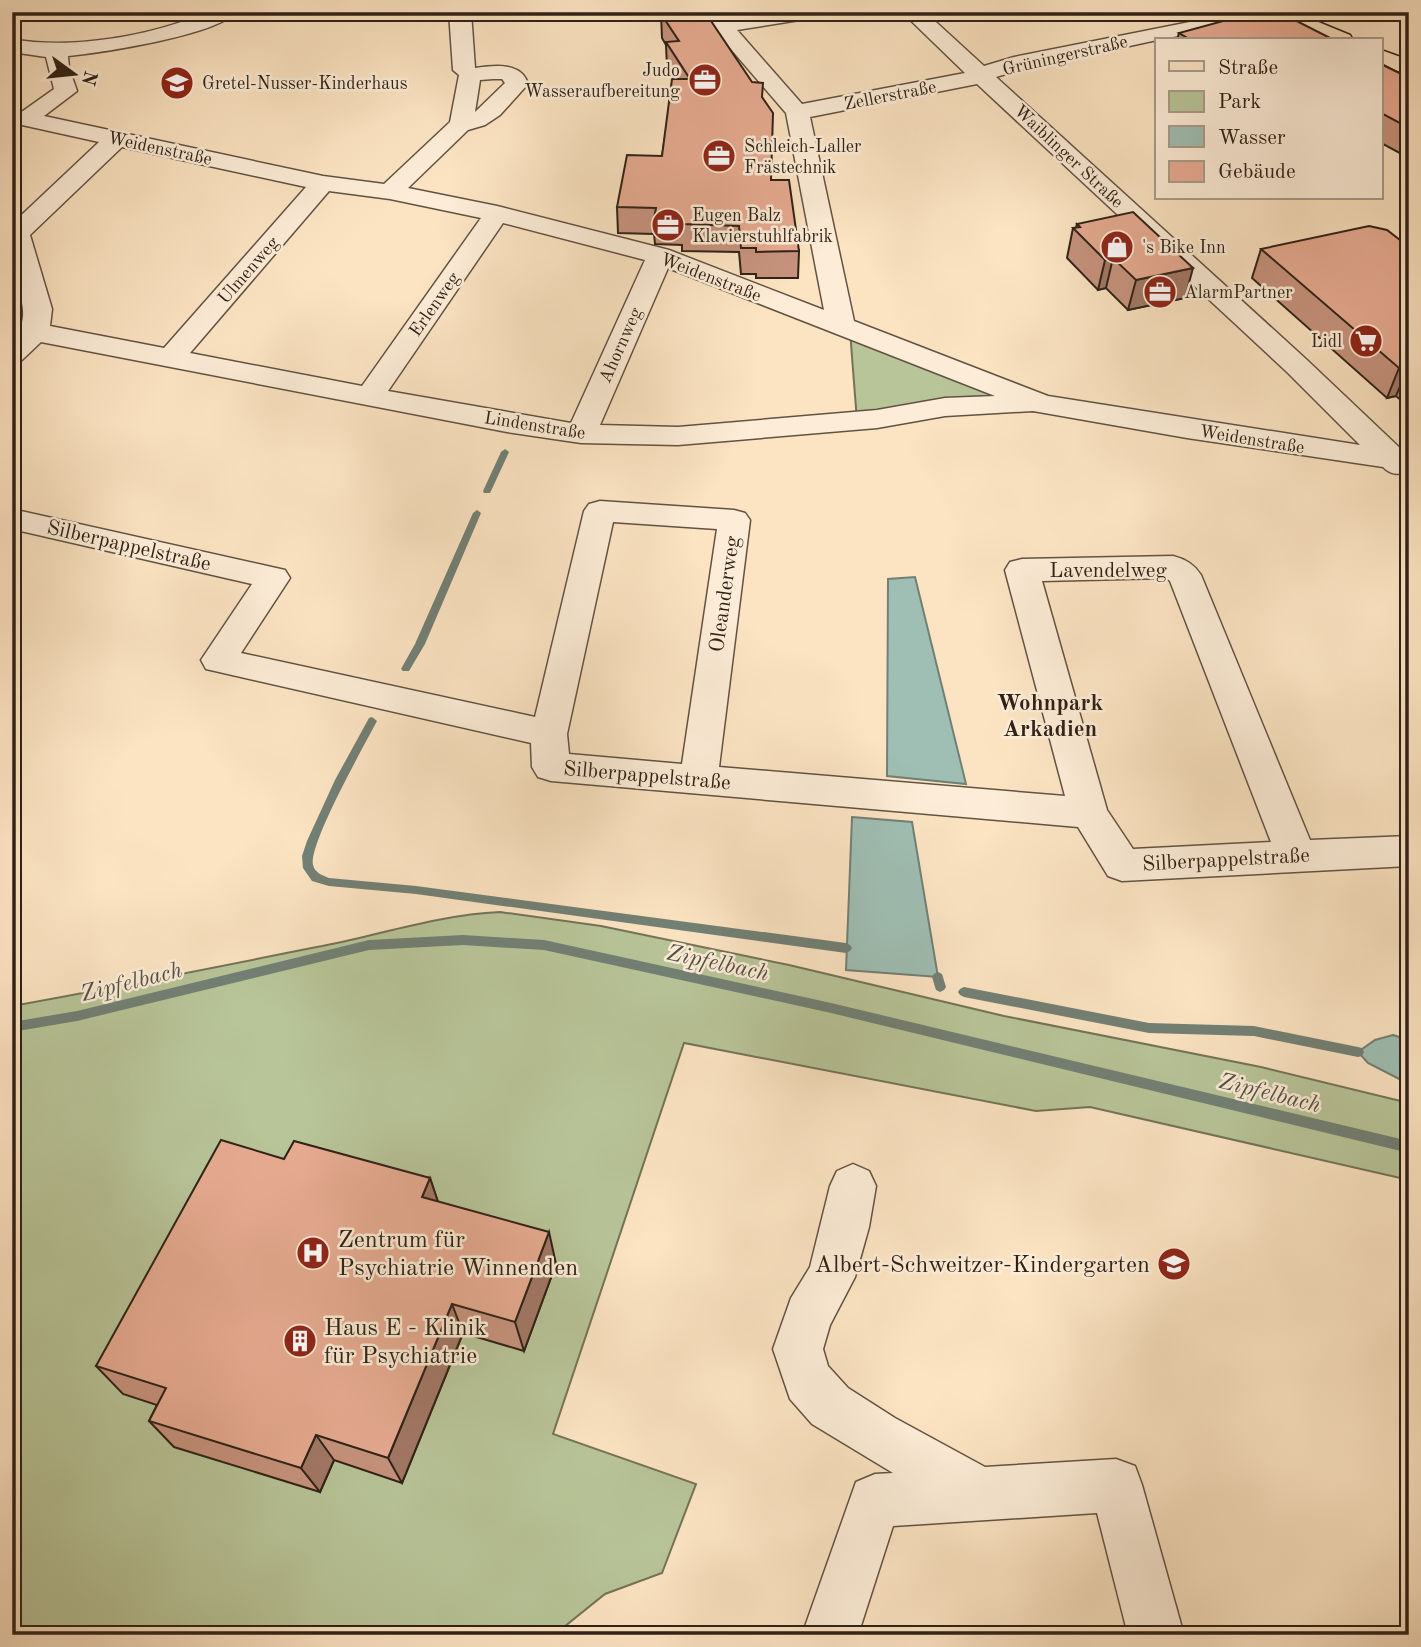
<svg xmlns="http://www.w3.org/2000/svg" width="1421" height="1647" font-family="'Old Standard TT',serif">
  <style>
    .green { fill: #b8c599; stroke: #747358; stroke-width: 2 }
    .water { fill: #9fbfb4; stroke: #728075; stroke-width: 2 }
    .lines { fill: none; stroke-linecap: round; stroke-linejoin: round }
    .stream { fill: #728075; fill-rule: evenodd }
    .minor-casing { stroke: #625242; stroke-width: 3 }
    .major-casing { stroke: #2f2117; stroke-width: 3 }
    .minor { fill: #fdedd8; fill-rule: evenodd }
    .major { fill: #fce4c3; fill-rule: evenodd }
    .wall { fill: #c7937e; stroke: #2f2117; stroke-width: 2 }
    .shaded-wall { fill: #a27866; stroke: #2f2117; stroke-width: 2 }
    .building { fill: #e7ab92; stroke: #2f2117; stroke-width: 2 }
    .labels { text-anchor: middle; stroke-width: 5; stroke-linejoin: round; paint-order: stroke }
    .far-street-label { font-size: 18px; fill: #2f2117; stroke: #fdedd8 }
    .far-poi-label { font-size: 18px; fill: #2f2117; stroke: #fdedd8; text-anchor: start }
    .street-label { font-size: 21px; fill: #2f2117; stroke: #fdedd8 }
    .neighbourhood-label { font-size: 23px; font-weight: bold; fill: #2f2117; stroke: #fdedd8 }
    .water-label { font-size: 23px; font-style: italic; fill: #515046; stroke: #fdedd8 }
    .near-poi-label { font-size: 24px; fill: #2f2117; stroke: #fdedd8; text-anchor: start }
  </style>
  <rect width="100%" height="100%" fill="#fce4c3"/>
  <filter id="stains"><feTurbulence type="fractalNoise" baseFrequency=".00286" numOctaves="4"/><feColorMatrix values="0 0 0 0 .2 0 0 0 0 .09 0 0 0 0 .02 0 0 0 .5 -.17"/></filter>
  <radialGradient id="worn" r=".72"><stop offset=".6" stop-color="#630" stop-opacity="0"/><stop offset="1" stop-color="#630" stop-opacity=".3"/></radialGradient>
  <g class="green">
    <path d="M 850,331 L 1041,404 L 857,421 Z"/>
    <path d="M 500,912 L 601,926 L 789,965 L 1004,1016 L 1261,1067 L 1409,1103 L 1409,1180 L 1090,1107 L 1036,1111 L 684,1043 L 553,1434 L 696,1484 L 662,1573 L 605,1594 L 554,1635 L 12,1635 L 12,1006 C 118,987 222,966 327,945 C 386,933 439,915 500,912 Z"/>
  </g>
  <g class="water">
    <path d="M 915,577 L 966,784 L 887,776 L 888,579 Z"/>
    <path d="M 852,817 L 912,822 L 938,977 L 846,970 Z"/>
    <path d="M 1393,1035 L 1409,1040 L 1409,1084 L 1368,1063 L 1358,1052 L 1375,1040 Z"/>
  </g>
  <g class="lines">
    <g class="stream">
      <path d="M 505,449 L 509,452 L 491,491 L 490,493 L 484,493 L 483,491 L 501,452 Z"/>
      <path d="M 477,510 L 481,513 L 425,644 L 409,671 L 403,671 L 401,669 L 415,644 L 473,513 Z"/>
      <path d="M 372,717 L 377,721 C 365,744 308,845 313,865 C 315,873 322,875 329,878 L 416,886 L 846,943 L 850,945 L 852,948 L 850,951 L 846,953 L 416,894 L 329,886 L 312,881 L 303,868 L 302,856 L 307,841 L 335,780 L 369,718 Z"/>
      <path d="M 463,935 L 544,940 L 831,1003 L 1409,1141 L 1409,1153 L 831,1013 L 544,950 L 463,945 L 369,950 L 77,1021 L 12,1032 L 12,1022 L 77,1011 L 369,940 Z"/>
      <path d="M 938,972 L 942,974 L 946,987 L 944,990 L 940,992 L 936,990 L 932,977 L 934,974 Z"/>
      <path d="M 964,987 L 1149,1023 L 1254,1026 L 1358,1047 L 1362,1048 L 1364,1052 L 1362,1056 L 1358,1057 L 1254,1036 L 1149,1033 L 964,997 L 960,995 L 958,992 L 960,989 Z"/>
    </g>
    <defs>
      <g id="minor">
        <path d="M 207,12 L 235,12 C 219,35 99,53 68,56 L 69,68 L 77,91 L 44,116 L 323,176 L 384,184 L 450,122 L 459,75 L 453,70 L 449,12 L 471,12 L 475,68 C 494,65 522,62 528,84 L 500,115 L 485,125 L 468,130 L 408,188 L 497,206 L 669,250 L 824,310 L 786,113 L 699,12 L 721,12 L 727,19 L 773,12 L 808,12 L 810,15 L 806,19 L 737,30 L 802,104 L 965,73 L 902,12 L 925,12 L 984,66 L 1014,57 L 1240,12 L 1272,12 L 1270,18 L 1263,20 L 1157,40 L 1019,70 L 996,77 L 1307,360 L 1402,450 L 1409,451 L 1409,472 C 1398,475 1391,475 1383,467 L 1187,438 L 1033,411 L 945,416 L 877,428 L 678,445 L 581,443 L 507,432 L 41,342 L 22,360 L 12,362 L 12,338 C 35,317 16,290 12,264 C 11,251 12,237 12,224 L 99,142 L 13,123 L 13,113 L 23,111 L 54,89 L 46,57 L 12,52 L 12,39 C 71,50 152,36 207,12 ZM 493,79 L 502,79 L 505,83 L 475,112 L 480,80 ZM 977,84 L 1287,372 L 1360,445 L 1048,396 L 854,321 L 810,117 ZM 122,147 L 306,187 L 164,348 L 50,326 L 52,309 L 30,235 ZM 329,191 L 390,199 L 481,218 L 362,386 L 190,353 ZM 503,223 L 645,260 L 571,423 L 388,391 ZM 668,268 L 995,396 L 945,398 L 877,410 L 678,427 L 600,425 Z"/>
        <path d="M 600,501 L 734,510 L 745,513 L 750,520 L 719,767 L 1065,796 L 1005,570 L 1010,562 L 1022,559 L 1173,556 C 1185,559 1194,564 1201,575 L 1310,840 L 1409,836 L 1409,866 L 1122,881 L 1108,876 L 1078,827 L 551,781 L 538,777 L 532,767 L 531,743 L 206,669 L 201,660 L 252,584 L 12,529 L 12,509 L 285,570 L 290,578 L 241,653 L 535,717 L 584,511 L 589,504 ZM 613,522 L 717,529 L 682,764 L 569,754 L 567,734 ZM 1166,578 L 1170,581 L 1271,842 L 1133,849 L 1107,810 L 1042,581 Z"/>
        <path d="M 853,1164 L 869,1171 L 876,1186 L 869,1227 L 855,1277 L 830,1325 L 823,1349 L 828,1366 L 848,1388 L 895,1418 L 985,1467 L 1116,1459 L 1135,1466 L 1142,1485 L 1184,1635 L 1128,1635 L 1097,1513 L 893,1526 L 858,1635 L 802,1635 L 856,1482 L 875,1474 L 893,1473 L 812,1424 L 790,1399 L 773,1349 L 791,1298 L 810,1267 L 830,1186 L 837,1171 Z"/>
      </g>
      <g id="major">
        <path d="M 1265,12 L 1294,12 L 1350,35 L 1353,40 L 1324,40 L 1268,16 Z"/>
        <path d="M 1381,50 L 1409,60 L 1409,75 L 1381,65 Z"/>
      </g>
    </defs>
    <use href="#minor" class="minor-casing"/>
    <use href="#major" class="major-casing"/>
    <use href="#minor" class="minor"/>
    <use href="#major" class="major"/>
  </g>
  <g class="wall">
    <path d="M 661,14 L 762,97 L 771,180 L 799,251 L 798,278 L 756,278 L 756,274 L 741,274 L 739,252 L 682,251 L 682,245 L 655,244 L 654,234 L 618,233 L 617,207 L 662,156 L 674,79 L 667,67 L 666,45 L 662,38 Z"/>
    <path d="M 1179,33 L 1334,40 L 1177,40 Z"/>
    <path d="M 1381,64 L 1403,75 L 1409,73 L 1409,158 L 1381,143 Z"/>
    <path d="M 1077,224 L 1185,298 L 1128,310 L 1106,288 L 1098,290 L 1067,258 L 1073,228 L 1076,228 Z"/>
    <path d="M 1409,247 L 1409,407 L 1396,396 L 1387,398 L 1252,278 L 1261,249 Z"/>
    <path d="M 284,1159 L 430,1178 L 438,1202 L 556,1264 L 524,1351 L 463,1333 L 402,1483 L 334,1460 L 320,1492 L 174,1447 L 149,1421 L 157,1405 L 123,1394 L 96,1366 Z"/>
  </g>
  <g class="shaded-wall">
    <path d="M 1113,258 L 1106,288 L 1098,290 L 1105,260 Z"/>
    <path d="M 1193,268 L 1185,298 L 1128,310 L 1136,280 Z"/>
    <path d="M 1409,366 L 1396,396 L 1387,398 L 1399,368 Z"/>
    <path d="M 12,1142 L 17,1148 L 12,1156 Z"/>
    <path d="M 430,1178 L 441,1211 L 422,1197 Z"/>
    <path d="M 549,1232 L 556,1264 L 524,1351 L 515,1322 Z"/>
    <path d="M 452,1304 L 463,1333 L 402,1483 L 388,1458 Z"/>
    <path d="M 316,1435 L 334,1460 L 320,1492 L 301,1468 Z"/>
  </g>
  <g class="building">
    <path d="M 671,12 L 705,12 L 752,82 L 763,83 L 762,97 L 773,113 L 771,180 L 789,180 L 799,251 L 756,252 L 756,248 L 741,248 L 739,226 L 682,224 L 682,219 L 654,218 L 656,208 L 617,207 L 627,155 L 662,156 L 672,79 L 690,79 L 666,42 L 679,41 L 661,14 Z"/>
    <path d="M 1256,12 L 1279,12 L 1334,40 L 1191,40 L 1179,33 Z"/>
    <path d="M 1381,64 L 1403,75 L 1409,73 L 1409,128 L 1381,113 Z"/>
    <path d="M 1133,212 L 1193,268 L 1136,280 L 1113,258 L 1105,260 L 1073,228 L 1080,227 L 1077,224 Z"/>
    <path d="M 1369,226 L 1387,230 L 1409,247 L 1409,366 L 1399,368 L 1261,249 Z"/>
    <path d="M 221,1140 L 284,1159 L 294,1141 L 430,1178 L 422,1197 L 549,1232 L 515,1322 L 452,1304 L 388,1458 L 316,1435 L 301,1468 L 149,1421 L 166,1388 L 96,1366 Z"/>
  </g>
  <defs>
    <symbol id="office-disc" viewBox="-11 -11 22 22"><circle r="9.5" fill="#8f2418" stroke="#fdedd8"/><path d="M-6-3h4V-5.5h4V-3h4V5H-6ZM-1-4.5V-3h2v-1.5ZM-6 0V1H6V0Z" fill="#fff"/></symbol>
    <symbol id="school-disc" viewBox="-11 -11 22 22"><circle r="9.5" fill="#8f2418" stroke="#fdedd8"/><path d="M0-5L7-2L0 1L-7-2ZM-4 1L0 2.5L4 1V4Q0 6-4 4Z" fill="#fff"/></symbol>
    <symbol id="shop-disc" viewBox="-11 -11 22 22"><circle r="9.5" fill="#8f2418" stroke="#fdedd8"/><path d="M-5-2.5h2.3a2.7 3.5 0 0 1 5.4 0H5L5.5 6h-11ZM-1.5-2.5h3a1.5 2.3 0 0 0-3 0Z" fill="#fff"/></symbol>
    <symbol id="supermarket-disc" viewBox="-11 -11 22 22"><circle r="9.5" fill="#8f2418" stroke="#fdedd8"/><path d="M-6-5.5h2.5l.6 2H6L4.5 2H-2.5L-4.4-4H-6ZM-1.5 3.2a1.3 1.3 0 1 0 .1 0ZM3 3.2a1.3 1.3 0 1 0 .1 0Z" fill="#fff"/></symbol>
    <symbol id="hospital-disc" viewBox="-11 -11 22 22"><circle r="9.5" fill="#8f2418" stroke="#fdedd8"/><path d="M-5-5h3v3.5h4V-5h3V5h-3V1.5h-4V5h-3Z" fill="#fff"/></symbol>
    <symbol id="building-disc" viewBox="-11 -11 22 22"><circle r="9.5" fill="#8f2418" stroke="#fdedd8"/><path d="M-4-6H4V6H1V3H-1V6H-4ZM-2.5-4.3h1.7v1.8h-1.7ZM.8-4.3h1.7v1.8H.8ZM-2.5-1h1.7V.8h-1.7ZM.8-1h1.7V.8H.8Z" fill="#fff"/></symbol>
  </defs>
  <g fill-rule="evenodd">
    <use href="#office-disc" x="686" y="61" width="38" height="38"/>
    <use href="#school-disc" x="158" y="64" width="38" height="38"/>
    <use href="#office-disc" x="700" y="137" width="38" height="38"/>
    <use href="#office-disc" x="649" y="206" width="38" height="38"/>
    <use href="#shop-disc" x="1098" y="228" width="38" height="38"/>
    <use href="#office-disc" x="1141" y="273" width="38" height="38"/>
    <use href="#supermarket-disc" x="1347" y="322" width="38" height="38"/>
    <use href="#hospital-disc" x="294" y="1234" width="38" height="38"/>
    <use href="#school-disc" x="1155" y="1245" width="38" height="38"/>
    <use href="#building-disc" x="281" y="1322" width="38" height="38"/>
  </g>
  <g class="labels">
    <g class="far-street-label">
      <text transform="translate(1065 55) rotate(-13)" y="6">Grüningerstraße</text>
      <text transform="translate(890 95) rotate(-11)" y="6">Zellerstraße</text>
      <text transform="translate(160 148) rotate(12)" y="6">Weidenstraße</text>
      <text transform="translate(1069 156) rotate(43)" y="6">Waiblinger Straße</text>
      <text transform="translate(248 270) rotate(-49)" y="6">Ulmenweg</text>
      <text transform="translate(711 277) rotate(21)" y="6">Weidenstraße</text>
      <text transform="translate(434 304) rotate(-55)" y="6">Erlenweg</text>
      <text transform="translate(620 345) rotate(-66)" y="6">Ahornweg</text>
      <text transform="translate(535 425) rotate(9)" y="6">Lindenstraße</text>
      <text transform="translate(1252 439) rotate(9)" y="6">Weidenstraße</text>
    </g>
    <g class="far-poi-label">
      <text x="680" y="76" text-anchor="end">Judo<tspan x="680" dy="21">Wasseraufbereitung</tspan></text>
      <text x="202" y="89">Gretel-Nusser-Kinderhaus</text>
      <text x="744" y="152">Schleich-Laller<tspan x="744" dy="21">Frästechnik</tspan></text>
      <text x="692" y="221">Eugen Balz<tspan x="692" dy="21">Klavierstuhlfabrik</tspan></text>
      <text x="1142" y="253">'s Bike Inn</text>
      <text x="1184" y="298">AlarmPartner</text>
      <text x="1342" y="347" text-anchor="end">Lidl</text>
    </g>
    <g class="street-label">
      <text transform="translate(129 545) rotate(13)" y="7">Silberpappelstraße</text>
      <text x="1108" y="577">Lavendelweg</text>
      <text transform="translate(724 594) rotate(-82)" y="7">Oleanderweg</text>
      <text transform="translate(647 775) rotate(5)" y="7">Silberpappelstraße</text>
      <text transform="translate(1226 859) rotate(-3)" y="7">Silberpappelstraße</text>
    </g>
    <g class="neighbourhood-label">
      <text x="1050" y="710">Wohnpark<tspan x="1050" dy="26">Arkadien</tspan></text>
    </g>
    <g class="water-label">
      <text transform="translate(718 962) rotate(12)" y="8">Zipfelbach</text>
      <text transform="translate(131 981) rotate(-14)" y="8">Zipfelbach</text>
      <text transform="translate(1270 1092) rotate(14)" y="8">Zipfelbach</text>
    </g>
    <g class="near-poi-label">
      <text x="338" y="1247">Zentrum für<tspan x="338" dy="28">Psychiatrie Winnenden</tspan></text>
      <text x="1150" y="1272" text-anchor="end">Albert-Schweitzer-Kindergarten</text>
      <text x="324" y="1335">Haus E - Klinik<tspan x="324" dy="28">für Psychiatrie</tspan></text>
    </g>
  </g>
  <rect width="1421" height="1647" fill="none" stroke="#fce4c3" stroke-width="42"/>
  <rect x="14" y="14" width="1393" height="1619" fill="none" stroke="#2f2117" stroke-width="3.5"/>
  <rect x="21" y="21" width="1379" height="1605" fill="none" stroke="#2f2117" stroke-width="2"/>
  <rect x="1155" y="38" width="228" height="161" fill="#fdedd8" stroke="#ab9b8b" stroke-width="2"/>
  <rect x="1169" y="61" width="35" height="10" fill="#fce4c3" stroke="#ab9b8b" stroke-width="2"/>
  <text x="1218" y="74" font-size="21" fill="#2f2117">Straße</text>
  <rect x="1169" y="91" width="35" height="21" fill="#b8c599" stroke="#ab9b8b" stroke-width="2"/>
  <text x="1218" y="108" font-size="21" fill="#2f2117">Park</text>
  <rect x="1169" y="126" width="35" height="21" fill="#9fbfb4" stroke="#ab9b8b" stroke-width="2"/>
  <text x="1218" y="144" font-size="21" fill="#2f2117">Wasser</text>
  <rect x="1169" y="161" width="35" height="21" fill="#e7ab92" stroke="#ab9b8b" stroke-width="2"/>
  <text x="1218" y="178" font-size="21" fill="#2f2117">Gebäude</text>
  <g transform="translate(74 74) rotate(105)" stroke="#fdedd8" stroke-width="5" paint-order="stroke">
  <path d="M0-5L12 26L0 18L-12 26Z" fill="#2f2117"/>
  <text y="-10" font-size="19" font-weight="bold" text-anchor="middle" fill="#2f2117">N</text>
  </g>
  <rect width="100%" height="100%" filter="url(#stains)"/>
  <rect width="100%" height="100%" fill="url(#worn)"/>
</svg>
